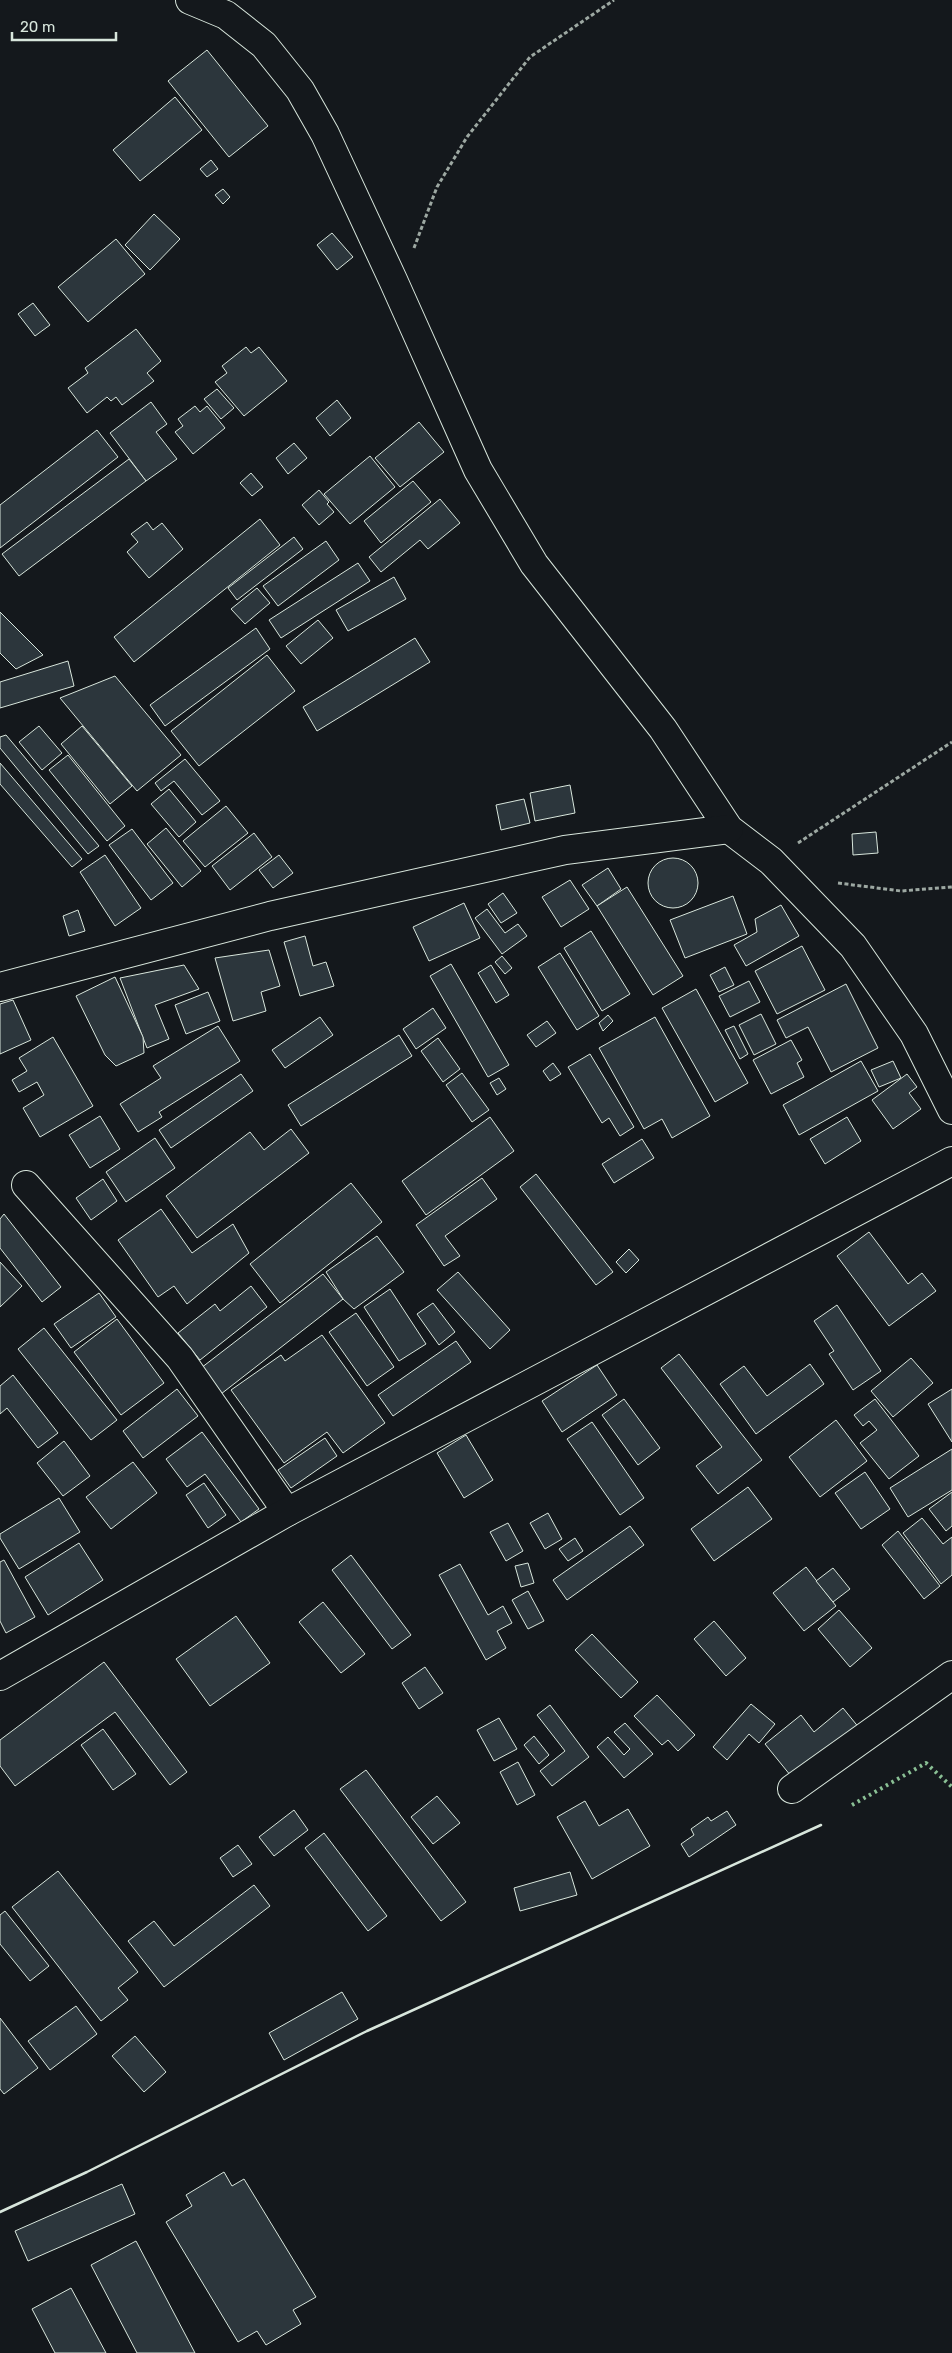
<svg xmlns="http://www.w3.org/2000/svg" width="952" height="2353" font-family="Rubik,sans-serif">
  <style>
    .building { fill: #2c363c; stroke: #d8e6dc }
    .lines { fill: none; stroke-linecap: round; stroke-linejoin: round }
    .minor-casing { stroke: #d8e6dc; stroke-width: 30 }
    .path { stroke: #9da8a2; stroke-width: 3; stroke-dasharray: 4 2.5; stroke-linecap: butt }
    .minor { stroke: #14181c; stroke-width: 28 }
    .hedge { stroke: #8ac095; stroke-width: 4; stroke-dasharray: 2.5 4; stroke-linecap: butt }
    .wall { stroke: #d8e6dc; stroke-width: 2.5 }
  </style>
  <rect width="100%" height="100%" fill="#14181c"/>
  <g class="building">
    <path d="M 207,50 L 268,126 L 229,157 L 168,81 Z"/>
    <path d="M 175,97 L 202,130 L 140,181 L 113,150 Z"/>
    <path d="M 211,160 L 218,169 L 207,177 L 200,169 Z"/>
    <path d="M 223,189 L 230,197 L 223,204 L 215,195 Z"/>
    <path d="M 154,214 L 180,239 L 150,270 L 125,245 Z"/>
    <path d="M 332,233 L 353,257 L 337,270 L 317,245 Z"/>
    <path d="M 116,239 L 145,274 L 88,322 L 58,287 Z"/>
    <path d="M 33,303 L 50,325 L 35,336 L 18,314 Z"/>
    <path d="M 136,329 L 161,361 L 147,373 L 154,381 L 122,405 L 116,397 L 111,401 L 107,397 L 87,413 L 68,388 L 88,373 L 85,368 Z"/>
    <path d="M 246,347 L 251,353 L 259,347 L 287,381 L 244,416 L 215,382 L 227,373 L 222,366 Z"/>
    <path d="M 217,389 L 234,408 L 221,419 L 204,399 Z"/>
    <path d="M 337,400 L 351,418 L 330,436 L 316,418 Z"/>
    <path d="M 151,402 L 167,424 L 156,432 L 177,459 L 146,481 L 110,433 Z"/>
    <path d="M 195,406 L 200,412 L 207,406 L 225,428 L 193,454 L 175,432 L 183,426 L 178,419 Z"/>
    <path d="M 419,422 L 444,452 L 400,487 L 375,458 Z"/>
    <path d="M 97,430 L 118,457 L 0,548 L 0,505 Z"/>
    <path d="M 294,443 L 307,458 L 288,474 L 276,458 Z"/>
    <path d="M 370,456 L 395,487 L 350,524 L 324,494 Z"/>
    <path d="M 129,459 L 146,481 L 19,576 L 2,554 Z"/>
    <path d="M 251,473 L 263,487 L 252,496 L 240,483 Z"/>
    <path d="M 413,481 L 431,502 L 381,543 L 364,521 Z"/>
    <path d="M 319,490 L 329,502 L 327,504 L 334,512 L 319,525 L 302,505 Z"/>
    <path d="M 440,499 L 460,523 L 428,549 L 420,540 L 381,572 L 369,557 Z"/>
    <path d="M 260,519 L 280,545 L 134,662 L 114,637 Z"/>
    <path d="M 147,522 L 153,530 L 162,523 L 183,549 L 149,578 L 127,552 L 138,542 L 131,534 Z"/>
    <path d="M 294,537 L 303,549 L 237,600 L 228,588 Z"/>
    <path d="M 326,541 L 339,560 L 278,606 L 263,586 Z"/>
    <path d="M 358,563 L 370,581 L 281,638 L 269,620 Z"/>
    <path d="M 394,577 L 406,599 L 348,631 L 336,610 Z"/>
    <path d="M 257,588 L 270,603 L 245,624 L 231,609 Z"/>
    <path d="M 0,612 L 43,655 L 16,669 L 0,653 Z"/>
    <path d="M 318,620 L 333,638 L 301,664 L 286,646 Z"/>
    <path d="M 256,628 L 270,649 L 165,726 L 150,705 Z"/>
    <path d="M 415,638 L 430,662 L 317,731 L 303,707 Z"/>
    <path d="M 267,655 L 295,691 L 199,766 L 171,731 Z"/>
    <path d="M 68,661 L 74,686 L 0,708 L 0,682 Z"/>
    <path d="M 115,676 L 181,755 L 137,791 L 60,698 Z"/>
    <path d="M 39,726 L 62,753 L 42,770 L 19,742 Z"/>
    <path d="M 82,726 L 132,786 L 110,804 L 61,744 Z"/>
    <path d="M 6,735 L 99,846 L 88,854 L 0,748 L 0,737 Z"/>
    <path d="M 68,755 L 125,826 L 107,841 L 49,770 Z"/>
    <path d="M 185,759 L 220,801 L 202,815 L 174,781 L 161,791 L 155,783 Z"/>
    <path d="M 0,763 L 82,859 L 72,867 L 0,784 Z"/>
    <path d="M 570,785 L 575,813 L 535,821 L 530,793 Z"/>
    <path d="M 169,789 L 196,822 L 179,837 L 151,804 Z"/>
    <path d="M 524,799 L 530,823 L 501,830 L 496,805 Z"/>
    <path d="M 226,806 L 248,833 L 205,867 L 183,841 Z"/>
    <path d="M 166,828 L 201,871 L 182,887 L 147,844 Z"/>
    <path d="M 132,829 L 173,883 L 151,900 L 109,845 Z"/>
    <path d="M 876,832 L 878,853 L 853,855 L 852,834 Z"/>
    <path d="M 254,833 L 272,857 L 230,890 L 212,866 Z"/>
    <path d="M 105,855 L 141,908 L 115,926 L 80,872 Z"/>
    <path d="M 279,855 L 293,873 L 273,888 L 259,870 Z"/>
    <circle cx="673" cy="883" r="25"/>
    <path d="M 608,868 L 621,889 L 597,906 L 582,885 Z"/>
    <path d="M 570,880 L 589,909 L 561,927 L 542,897 Z"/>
    <path d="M 627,887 L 683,976 L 653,995 L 597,906 Z"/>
    <path d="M 503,893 L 517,913 L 501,923 L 488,904 Z"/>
    <path d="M 733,896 L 747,934 L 685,958 L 670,920 Z"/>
    <path d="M 464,903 L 480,938 L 429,961 L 413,927 Z"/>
    <path d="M 781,905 L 799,936 L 746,966 L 734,945 L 757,932 L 755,919 Z"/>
    <path d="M 487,909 L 505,933 L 518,924 L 527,936 L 502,954 L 475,918 Z"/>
    <path d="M 78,910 L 85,931 L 69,936 L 63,916 Z"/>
    <path d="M 591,931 L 630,994 L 602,1011 L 564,948 Z"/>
    <path d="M 305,936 L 313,966 L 326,962 L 334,986 L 300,996 L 284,942 Z"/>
    <path d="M 802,946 L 825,990 L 777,1014 L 755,971 Z"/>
    <path d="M 269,950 L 280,986 L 261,992 L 266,1011 L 233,1021 L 215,958 Z"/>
    <path d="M 560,953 L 599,1016 L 577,1030 L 538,967 Z"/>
    <path d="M 502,956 L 512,968 L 505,974 L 495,962 Z"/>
    <path d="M 451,964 L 509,1065 L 488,1077 L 430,976 Z"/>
    <path d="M 184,965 L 199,989 L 155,1005 L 169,1039 L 147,1048 L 120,978 Z"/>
    <path d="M 491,965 L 509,995 L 496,1003 L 478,973 Z"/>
    <path d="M 725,967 L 734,985 L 719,992 L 710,975 Z"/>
    <path d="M 115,977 L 143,1037 L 144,1053 L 116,1066 L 105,1055 L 76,996 Z"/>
    <path d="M 749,981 L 760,1002 L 730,1017 L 719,996 Z"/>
    <path d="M 846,984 L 878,1048 L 831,1072 L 808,1027 L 786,1038 L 777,1020 Z"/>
    <path d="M 696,989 L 748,1083 L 715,1102 L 662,1008 Z"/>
    <path d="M 208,992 L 220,1021 L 186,1034 L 175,1005 Z"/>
    <path d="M 13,1000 L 31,1040 L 0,1054 L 0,1004 Z"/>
    <path d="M 433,1008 L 446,1028 L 416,1049 L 403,1029 Z"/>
    <path d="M 761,1014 L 776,1044 L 754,1055 L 739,1025 Z"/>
    <path d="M 608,1015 L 613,1021 L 603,1031 L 599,1023 Z"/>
    <path d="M 320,1017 L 333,1035 L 285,1068 L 272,1050 Z"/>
    <path d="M 655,1017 L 710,1116 L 672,1138 L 662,1119 L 644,1129 L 599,1048 Z"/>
    <path d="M 547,1021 L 556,1033 L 536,1047 L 527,1035 Z"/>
    <path d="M 218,1026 L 240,1061 L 159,1112 L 162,1117 L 138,1132 L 120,1104 L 161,1078 L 153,1066 Z"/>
    <path d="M 734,1026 L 748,1054 L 740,1059 L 725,1030 Z"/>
    <path d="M 399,1035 L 412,1056 L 301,1126 L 288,1105 Z"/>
    <path d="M 53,1037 L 93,1106 L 40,1137 L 23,1108 L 44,1095 L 37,1082 L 19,1092 L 12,1080 L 27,1071 L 19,1058 Z"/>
    <path d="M 438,1038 L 460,1069 L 443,1082 L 421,1051 Z"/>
    <path d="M 791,1040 L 802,1060 L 797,1063 L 804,1077 L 771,1094 L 753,1060 Z"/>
    <path d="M 590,1054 L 634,1127 L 620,1136 L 609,1118 L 602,1123 L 568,1067 Z"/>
    <path d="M 861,1061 L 878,1091 L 799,1135 L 783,1105 Z"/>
    <path d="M 893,1061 L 901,1078 L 879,1087 L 871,1070 Z"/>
    <path d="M 553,1063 L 561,1074 L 550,1081 L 543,1071 Z"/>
    <path d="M 462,1073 L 489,1110 L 472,1122 L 446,1085 Z"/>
    <path d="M 241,1074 L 253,1091 L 171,1148 L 159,1130 Z"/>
    <path d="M 907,1074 L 917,1087 L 909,1093 L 921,1109 L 893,1129 L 872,1100 Z"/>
    <path d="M 499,1078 L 506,1089 L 497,1095 L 490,1083 Z"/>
    <path d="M 100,1116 L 120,1149 L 90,1168 L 69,1135 Z"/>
    <path d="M 490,1117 L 514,1151 L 426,1215 L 402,1181 Z"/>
    <path d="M 847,1117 L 861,1141 L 825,1164 L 810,1139 Z"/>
    <path d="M 291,1129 L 309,1153 L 197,1238 L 166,1196 L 250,1132 L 264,1150 Z"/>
    <path d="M 155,1138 L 175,1168 L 126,1202 L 106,1172 Z"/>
    <path d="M 642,1139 L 654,1158 L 614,1183 L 602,1164 Z"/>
    <path d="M 536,1174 L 613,1272 L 596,1285 L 520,1187 Z"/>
    <path d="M 482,1178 L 497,1199 L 445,1236 L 460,1256 L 444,1266 L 416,1225 Z"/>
    <path d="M 103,1179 L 117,1201 L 91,1220 L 76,1198 Z"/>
    <path d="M 351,1183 L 382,1222 L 280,1303 L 250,1264 Z"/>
    <path d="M 161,1209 L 192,1253 L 233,1224 L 249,1253 L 187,1304 L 174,1286 L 158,1297 L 118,1240 Z"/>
    <path d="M 4,1214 L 61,1287 L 42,1302 L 0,1248 L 0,1219 Z"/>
    <path d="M 869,1232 L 908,1284 L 922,1273 L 936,1291 L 889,1326 L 837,1256 Z"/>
    <path d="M 377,1236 L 404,1272 L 354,1309 L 343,1299 L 326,1272 Z"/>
    <path d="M 629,1249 L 639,1260 L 626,1273 L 616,1262 Z"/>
    <path d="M 0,1262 L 22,1286 L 0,1307 Z"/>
    <path d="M 458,1272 L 510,1330 L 490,1349 L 437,1290 Z"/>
    <path d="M 323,1274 L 343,1299 L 221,1394 L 201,1368 Z"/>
    <path d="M 251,1286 L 267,1307 L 200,1360 L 178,1333 L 215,1304 L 220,1311 Z"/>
    <path d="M 390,1289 L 426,1344 L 399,1361 L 364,1307 Z"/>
    <path d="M 99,1293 L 116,1317 L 71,1348 L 54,1324 Z"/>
    <path d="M 433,1303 L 455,1332 L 439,1345 L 417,1314 Z"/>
    <path d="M 837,1305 L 881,1371 L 853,1390 L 829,1354 L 834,1351 L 814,1321 Z"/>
    <path d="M 356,1313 L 394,1367 L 367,1386 L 329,1332 Z"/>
    <path d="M 117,1319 L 164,1383 L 121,1415 L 74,1352 Z"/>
    <path d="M 44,1328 L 117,1420 L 91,1440 L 18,1349 Z"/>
    <path d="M 322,1335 L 385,1423 L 343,1453 L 327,1432 L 284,1463 L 231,1390 L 281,1355 L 285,1361 Z"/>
    <path d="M 456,1341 L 471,1362 L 393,1416 L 378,1395 Z"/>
    <path d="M 679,1354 L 762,1460 L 718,1494 L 696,1466 L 722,1447 L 661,1368 Z"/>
    <path d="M 911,1358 L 933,1383 L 893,1417 L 871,1391 Z"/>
    <path d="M 810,1364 L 824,1384 L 756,1434 L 720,1384 L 744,1366 L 767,1396 Z"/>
    <path d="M 597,1365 L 617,1395 L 562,1432 L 542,1401 Z"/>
    <path d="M 13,1375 L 58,1433 L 38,1448 L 7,1408 L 0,1414 L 0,1386 Z"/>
    <path d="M 177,1389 L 198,1416 L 143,1458 L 123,1431 Z"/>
    <path d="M 952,1389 L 952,1442 L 928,1404 Z"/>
    <path d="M 624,1399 L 660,1448 L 638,1465 L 602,1415 Z"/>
    <path d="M 875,1399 L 919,1456 L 889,1479 L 860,1443 L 877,1430 L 869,1421 L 863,1426 L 854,1415 Z"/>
    <path d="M 836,1420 L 867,1461 L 820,1497 L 789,1457 Z"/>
    <path d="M 592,1422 L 644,1498 L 620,1515 L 567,1439 Z"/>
    <path d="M 202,1432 L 259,1509 L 241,1522 L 205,1474 L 187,1487 L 166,1459 Z"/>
    <path d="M 466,1435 L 493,1480 L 464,1498 L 437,1453 Z"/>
    <path d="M 325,1438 L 337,1456 L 291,1488 L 278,1470 Z"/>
    <path d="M 64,1441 L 90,1476 L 63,1496 L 37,1463 Z"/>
    <path d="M 952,1449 L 952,1490 L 908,1517 L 890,1488 Z"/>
    <path d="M 133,1462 L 157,1493 L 111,1529 L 86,1497 Z"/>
    <path d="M 865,1472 L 890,1509 L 861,1529 L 835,1493 Z"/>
    <path d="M 204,1483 L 226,1515 L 208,1528 L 186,1495 Z"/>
    <path d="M 748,1487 L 772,1519 L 714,1561 L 691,1529 Z"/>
    <path d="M 952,1492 L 952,1526 L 946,1531 L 929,1509 Z"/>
    <path d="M 59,1498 L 80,1532 L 19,1569 L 0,1538 L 0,1534 Z"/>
    <path d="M 548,1513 L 562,1539 L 545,1549 L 530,1523 Z"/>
    <path d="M 922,1518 L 943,1544 L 952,1537 L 952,1575 L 941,1584 L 903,1533 Z"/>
    <path d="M 508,1523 L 523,1551 L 506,1561 L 490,1532 Z"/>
    <path d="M 630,1526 L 644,1545 L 567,1600 L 553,1580 Z"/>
    <path d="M 898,1531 L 940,1586 L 924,1599 L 882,1545 Z"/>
    <path d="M 575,1538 L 583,1551 L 568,1561 L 559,1549 Z"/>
    <path d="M 79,1543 L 103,1580 L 48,1615 L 25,1577 Z"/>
    <path d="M 351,1555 L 411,1635 L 392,1649 L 332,1570 Z"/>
    <path d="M 4,1560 L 35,1617 L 6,1633 L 0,1621 L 0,1562 Z"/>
    <path d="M 528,1563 L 534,1583 L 521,1587 L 515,1566 Z"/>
    <path d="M 460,1564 L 488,1615 L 503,1606 L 512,1623 L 497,1631 L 506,1648 L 486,1660 L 439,1575 Z"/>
    <path d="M 806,1567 L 836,1606 L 804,1631 L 773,1593 Z"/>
    <path d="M 833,1568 L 850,1589 L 833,1602 L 816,1581 Z"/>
    <path d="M 528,1591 L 544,1621 L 528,1629 L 512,1600 Z"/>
    <path d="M 323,1602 L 365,1654 L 341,1673 L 299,1622 Z"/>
    <path d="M 839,1610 L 872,1648 L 850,1667 L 818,1629 Z"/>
    <path d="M 236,1616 L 270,1663 L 210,1706 L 176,1659 Z"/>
    <path d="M 714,1621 L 746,1658 L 726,1676 L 694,1639 Z"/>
    <path d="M 592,1634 L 638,1682 L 621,1698 L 575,1650 Z"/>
    <path d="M 104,1662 L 187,1772 L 170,1785 L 115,1712 L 15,1786 L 0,1766 L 0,1740 Z"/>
    <path d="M 425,1667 L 443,1693 L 419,1709 L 402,1683 Z"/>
    <path d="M 657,1695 L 695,1735 L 678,1751 L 668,1740 L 662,1745 L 634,1716 Z"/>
    <path d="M 751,1704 L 775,1724 L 759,1743 L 749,1734 L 727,1760 L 713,1747 Z"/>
    <path d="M 550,1705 L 589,1757 L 552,1786 L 540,1771 L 565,1751 L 537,1715 Z"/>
    <path d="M 843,1708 L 860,1729 L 795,1781 L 765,1744 L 801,1715 L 814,1732 Z"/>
    <path d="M 499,1718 L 517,1749 L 494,1761 L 477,1730 Z"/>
    <path d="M 625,1723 L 653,1754 L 624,1778 L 597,1747 L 608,1737 L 624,1755 L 630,1749 L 614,1732 Z"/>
    <path d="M 103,1729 L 136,1774 L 113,1790 L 81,1745 Z"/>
    <path d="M 534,1736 L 549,1755 L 539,1764 L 524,1745 Z"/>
    <path d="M 518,1762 L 535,1795 L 517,1805 L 500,1772 Z"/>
    <path d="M 366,1770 L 466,1902 L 441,1921 L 340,1789 Z"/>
    <path d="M 437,1796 L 460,1823 L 433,1844 L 411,1817 Z"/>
    <path d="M 585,1801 L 599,1826 L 628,1809 L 650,1846 L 592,1879 L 557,1817 Z"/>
    <path d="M 294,1810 L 308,1830 L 274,1856 L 259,1837 Z"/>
    <path d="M 727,1811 L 736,1825 L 689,1857 L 681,1844 L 694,1835 L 691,1829 L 708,1817 L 711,1821 Z"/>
    <path d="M 324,1833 L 387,1916 L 368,1931 L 305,1848 Z"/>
    <path d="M 238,1845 L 252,1864 L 233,1877 L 220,1858 Z"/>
    <path d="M 58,1871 L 138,1972 L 118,1988 L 128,2000 L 101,2021 L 12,1907 Z"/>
    <path d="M 570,1872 L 577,1895 L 520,1911 L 514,1888 Z"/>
    <path d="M 254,1885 L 270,1906 L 164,1987 L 128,1941 L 154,1921 L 174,1946 Z"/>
    <path d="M 5,1911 L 49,1966 L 30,1981 L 0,1944 L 0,1915 Z"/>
    <path d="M 342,1992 L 358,2019 L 284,2060 L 269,2033 Z"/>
    <path d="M 76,2006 L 97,2034 L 50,2070 L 28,2041 Z"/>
    <path d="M 0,2018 L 38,2068 L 4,2094 L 0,2089 Z"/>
    <path d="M 135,2036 L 166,2072 L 144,2092 L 112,2056 Z"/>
    <path d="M 224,2172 L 232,2186 L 244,2179 L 316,2297 L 293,2310 L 301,2324 L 266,2345 L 257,2331 L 238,2342 L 166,2222 L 192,2206 L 186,2195 Z"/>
    <path d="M 122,2184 L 135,2214 L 28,2261 L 15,2231 Z"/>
    <path d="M 136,2241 L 195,2353 L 137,2353 L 91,2265 Z"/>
    <path d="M 71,2288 L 106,2353 L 55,2353 L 32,2309 Z"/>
  </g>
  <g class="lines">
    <defs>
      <g id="minor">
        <path d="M 190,0 L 226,15 L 264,45 L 300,90 L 325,134 L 393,280 L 478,470 L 534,564 L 663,729 L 729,829 L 771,861 L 853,946 L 914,1034 L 952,1110"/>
        <path d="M 0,987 L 270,916 L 565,850 L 729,829"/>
        <path d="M 26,1185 L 180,1358 L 287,1512"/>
        <path d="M 0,1676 L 287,1512 L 952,1161"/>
        <path d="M 792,1789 L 952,1675"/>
      </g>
    </defs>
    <use href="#minor" class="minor-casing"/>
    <g class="path">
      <path d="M 414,248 L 437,187 L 467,137 L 530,57 L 614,0"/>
      <path d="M 798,843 L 952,742"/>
      <path d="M 838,883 L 901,891 L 952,887"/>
    </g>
    <use href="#minor" class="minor"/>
    <path class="hedge" d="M 852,1805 L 926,1763 L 952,1787"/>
    <path class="wall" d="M 0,2212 L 87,2172 L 367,2031 L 821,1825"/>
  </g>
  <path d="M12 32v8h104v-8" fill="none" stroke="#d8e6dc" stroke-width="2.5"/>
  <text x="20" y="32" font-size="15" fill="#d8e6dc" stroke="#14181c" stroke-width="4" paint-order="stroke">20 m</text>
</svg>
